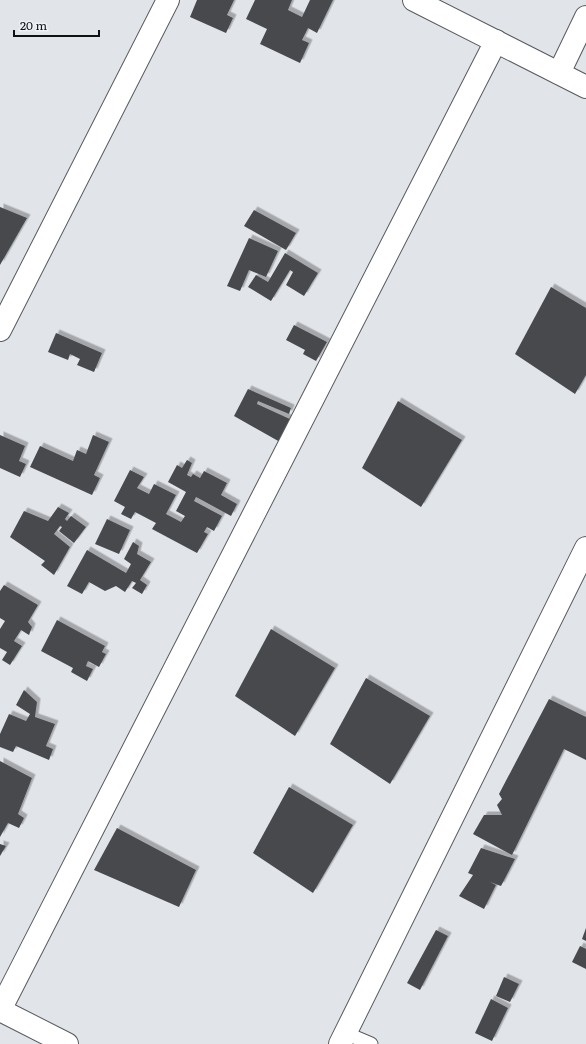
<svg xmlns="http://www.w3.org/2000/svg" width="586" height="1044" font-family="Literata,serif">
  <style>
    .building { fill: #474a4e; filter: url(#shadow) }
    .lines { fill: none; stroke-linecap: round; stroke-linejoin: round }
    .service-casing { stroke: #585a5e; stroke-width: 15 }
    .minor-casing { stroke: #585a5e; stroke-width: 24 }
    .service { stroke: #fff; stroke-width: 13 }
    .minor { stroke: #fff; stroke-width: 22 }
  </style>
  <defs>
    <filter id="shadow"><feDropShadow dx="3.5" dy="-3.5" stdDeviation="0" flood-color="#0004"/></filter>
  </defs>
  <rect width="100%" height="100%" fill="#e1e4e9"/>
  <g class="building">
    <path d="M 197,0 L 234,0 L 227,15 L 233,18 L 226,33 L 190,17 Z"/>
    <path d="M 255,0 L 292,0 L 288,10 L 302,17 L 310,0 L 333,0 L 317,33 L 308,28 L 302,40 L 309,43 L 300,63 L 260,44 L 267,29 L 246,19 Z"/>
    <path d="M 0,207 L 27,218 L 0,265 Z"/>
    <path d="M 254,210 L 296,233 L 286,250 L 244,226 Z"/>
    <path d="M 249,238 L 278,251 L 266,277 L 249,270 L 240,291 L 227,286 Z"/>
    <path d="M 285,253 L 318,273 L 304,296 L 286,285 L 293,272 L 290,270 L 271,301 L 248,287 L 256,275 L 268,282 Z"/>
    <path d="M 551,287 L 586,308 L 586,375 L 575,394 L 515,354 Z"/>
    <path d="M 294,325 L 327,342 L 316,361 L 303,354 L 305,350 L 286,340 Z"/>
    <path d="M 56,333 L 102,353 L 94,372 L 77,365 L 80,359 L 70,354 L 68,360 L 48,352 Z"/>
    <path d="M 248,389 L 291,408 L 289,414 L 258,401 L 257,404 L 292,420 L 280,442 L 234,416 Z"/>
    <path d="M 398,401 L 462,440 L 421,507 L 362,468 Z"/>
    <path d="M 0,435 L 25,446 L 19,461 L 26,464 L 20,477 L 0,468 Z"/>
    <path d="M 93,435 L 109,442 L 94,475 L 100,478 L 92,495 L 30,467 L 40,446 L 73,461 L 77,450 L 86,454 Z"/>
    <path d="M 187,460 L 192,463 L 187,475 L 191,477 L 193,474 L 200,478 L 204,471 L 227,483 L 221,495 L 237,504 L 231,516 L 196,497 L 194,501 L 222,516 L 214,531 L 207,527 L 204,532 L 208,534 L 197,553 L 152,529 L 156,523 L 135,512 L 131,519 L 121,514 L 125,507 L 114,501 L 130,470 L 144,477 L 137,488 L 149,494 L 154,484 L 176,495 L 166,514 L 181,522 L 185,516 L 176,511 L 186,492 L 168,482 L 177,465 L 182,468 Z"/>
    <path d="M 58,507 L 69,513 L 65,519 L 67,521 L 71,516 L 86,527 L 74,543 L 59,531 L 62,527 L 60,526 L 54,534 L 70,547 L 54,575 L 41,565 L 45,561 L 10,537 L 24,511 L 48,521 Z"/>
    <path d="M 107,519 L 130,530 L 119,554 L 95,544 Z"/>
    <path d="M 133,542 L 139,546 L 137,554 L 151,562 L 140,580 L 147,585 L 142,594 L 132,588 L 136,583 L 132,581 L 125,592 L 116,586 L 105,591 L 89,582 L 82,594 L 67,586 L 87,550 L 126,573 L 131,564 L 124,559 Z"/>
    <path d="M 4,585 L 38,605 L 28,622 L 32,627 L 29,635 L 21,630 L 14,641 L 22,646 L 10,665 L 2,660 L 7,652 L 0,648 L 0,629 L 5,621 L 0,618 L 0,591 Z"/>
    <path d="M 57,620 L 105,646 L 102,652 L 106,654 L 99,667 L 88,661 L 86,666 L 93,669 L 87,681 L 71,672 L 73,668 L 41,651 Z"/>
    <path d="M 271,629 L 335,668 L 295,736 L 235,696 Z"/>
    <path d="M 366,678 L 430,716 L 390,784 L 330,744 Z"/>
    <path d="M 24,690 L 37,702 L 35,717 L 55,724 L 46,746 L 53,749 L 49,760 L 16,746 L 13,752 L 0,747 L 0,734 L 9,714 L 26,721 L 30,714 L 16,705 Z"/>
    <path d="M 549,699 L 586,717 L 586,760 L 564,749 L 512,855 L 473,834 L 484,815 L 502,815 L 497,805 L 502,799 L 499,794 Z"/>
    <path d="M 0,761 L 32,778 L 18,814 L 24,818 L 19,828 L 8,823 L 0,837 Z"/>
    <path d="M 289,787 L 353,825 L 313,893 L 253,853 Z"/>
    <path d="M 117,828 L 196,870 L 179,907 L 94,870 Z"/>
    <path d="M 0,844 L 6,846 L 0,856 Z"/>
    <path d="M 481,848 L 515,859 L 501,886 L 490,882 L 496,885 L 484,909 L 459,896 L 473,875 L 468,873 Z"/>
    <path d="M 586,928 L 586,941 L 582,939 Z"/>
    <path d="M 436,930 L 448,936 L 420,990 L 407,983 Z"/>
    <path d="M 580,946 L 586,949 L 586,969 L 572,962 Z"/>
    <path d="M 504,977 L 519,984 L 510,1002 L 496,996 Z"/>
    <path d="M 491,999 L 508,1008 L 492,1041 L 475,1033 Z"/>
  </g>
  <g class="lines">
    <defs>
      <path id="service" d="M 345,1033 L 371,1044"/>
      <g id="minor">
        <path d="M 414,0 L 586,87"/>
        <path d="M 559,73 L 586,17"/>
        <path d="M 0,330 L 168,0"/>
        <path d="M 0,1010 L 496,41"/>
        <path d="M 0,1010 L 67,1044"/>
        <path d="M 340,1044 L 586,548"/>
      </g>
    </defs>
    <use href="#service" class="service-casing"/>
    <use href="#minor" class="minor-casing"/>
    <use href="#service" class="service"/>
    <use href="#minor" class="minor"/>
  </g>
  <path d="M14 30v6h85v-6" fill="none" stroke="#101113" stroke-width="2"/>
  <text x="20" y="30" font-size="12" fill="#101113" stroke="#eef1f6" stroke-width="3" paint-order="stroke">20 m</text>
</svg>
